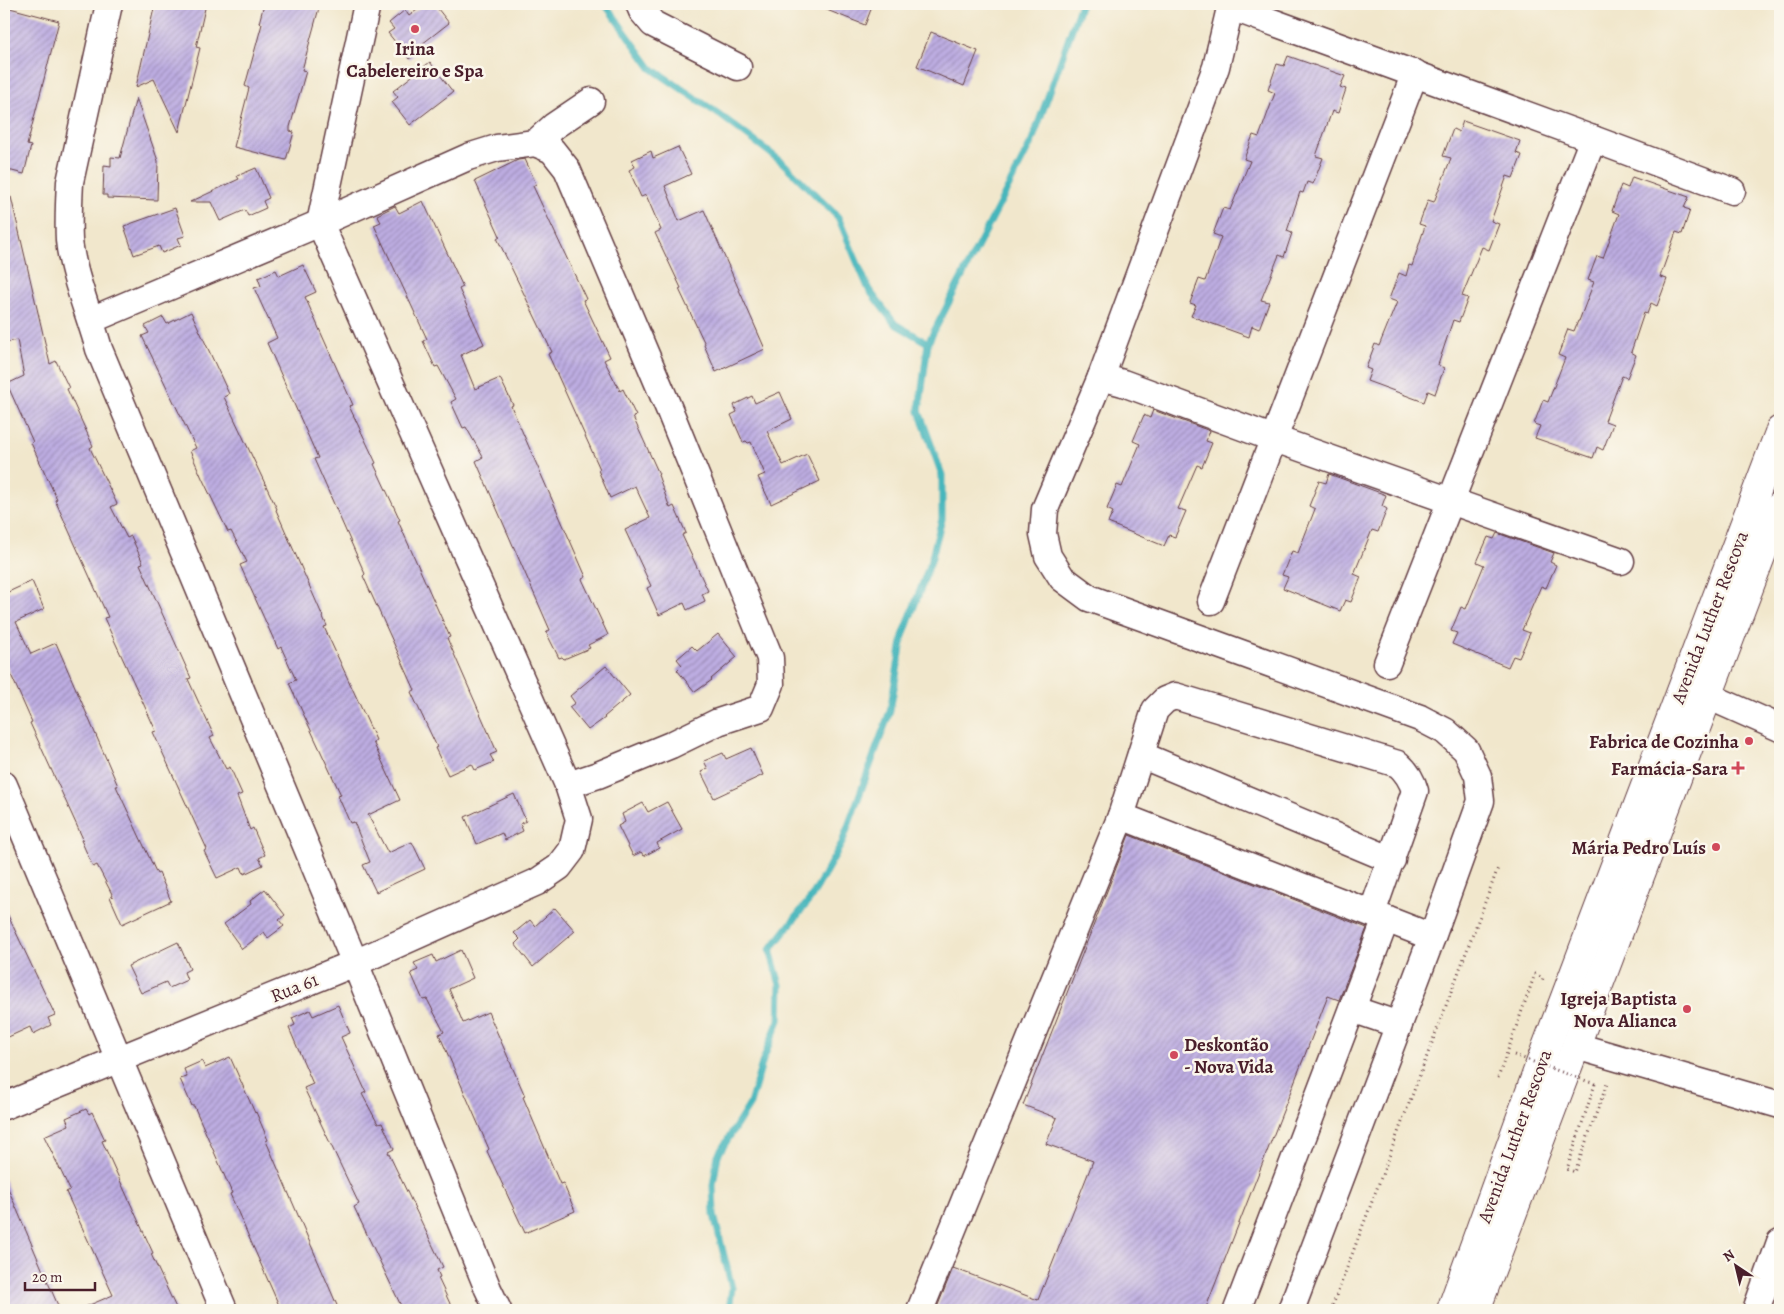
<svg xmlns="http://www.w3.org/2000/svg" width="1784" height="1314" font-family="Alegreya,serif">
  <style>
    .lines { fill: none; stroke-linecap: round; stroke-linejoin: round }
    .stream { stroke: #46b6bc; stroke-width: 7 }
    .building { fill: url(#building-hatch) }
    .minor-casing { stroke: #633d43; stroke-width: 29 }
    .major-casing { stroke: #633d43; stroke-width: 30 }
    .path { stroke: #633d43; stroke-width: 3; stroke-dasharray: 1 4; stroke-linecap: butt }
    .minor { stroke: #fff; stroke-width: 26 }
    .major { stroke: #fff; stroke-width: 28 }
    .path-bridge { stroke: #633d43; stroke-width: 3; stroke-dasharray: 1 4; stroke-linecap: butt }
    .poi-dot { fill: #d1495b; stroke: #fbf7ec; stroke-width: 2 }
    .labels { text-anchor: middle; stroke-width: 5; stroke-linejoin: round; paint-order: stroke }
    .poi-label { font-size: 19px; font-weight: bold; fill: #4a1f2b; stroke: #fbf7ec; text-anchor: end }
    .street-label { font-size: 19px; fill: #4a1f2b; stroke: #fbf7ec }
  </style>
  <defs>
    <pattern id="building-hatch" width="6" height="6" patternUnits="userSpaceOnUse" patternTransform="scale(1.25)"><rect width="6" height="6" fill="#bdade2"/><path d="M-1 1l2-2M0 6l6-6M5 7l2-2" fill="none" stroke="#9c8cb7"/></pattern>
  </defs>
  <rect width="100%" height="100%" fill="#fbf7ec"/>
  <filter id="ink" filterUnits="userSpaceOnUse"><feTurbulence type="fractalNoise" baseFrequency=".02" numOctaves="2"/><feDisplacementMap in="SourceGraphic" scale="10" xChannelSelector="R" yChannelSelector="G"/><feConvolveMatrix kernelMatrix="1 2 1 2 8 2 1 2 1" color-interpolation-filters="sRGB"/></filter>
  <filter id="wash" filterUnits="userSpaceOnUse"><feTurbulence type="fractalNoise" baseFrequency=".0096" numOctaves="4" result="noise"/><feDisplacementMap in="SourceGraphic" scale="20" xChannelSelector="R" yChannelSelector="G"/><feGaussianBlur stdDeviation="1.12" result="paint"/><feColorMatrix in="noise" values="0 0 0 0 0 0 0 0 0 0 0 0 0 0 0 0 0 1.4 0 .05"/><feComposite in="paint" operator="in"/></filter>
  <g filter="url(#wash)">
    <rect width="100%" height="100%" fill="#f1e7cc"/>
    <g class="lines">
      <g class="stream">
        <path d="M 605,4 L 651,68 L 720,115 L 782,162 L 838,217 L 869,290 L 895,324 L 928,343"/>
        <path d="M 729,1310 L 732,1288 L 714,1215 L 713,1185 L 718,1155 L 750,1104 L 763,1060 L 779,1020 L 780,985 L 770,950 L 811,898 L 842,843 L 890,711 L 903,636 L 931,561 L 942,519 L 942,475 L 919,411 L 928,343 L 1032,141 L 1081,4"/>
      </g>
    </g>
    <g id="blocks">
      <g class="building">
        <path d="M 155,4 L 206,4 L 196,47 L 200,48 L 179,132 L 154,79 L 136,87 Z"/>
        <path d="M 264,4 L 316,4 L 316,7 L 319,8 L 302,70 L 306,71 L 290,127 L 290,131 L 294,132 L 286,160 L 234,147 L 249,88 L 245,86 L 262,24 L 259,23 Z"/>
        <path d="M 425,4 L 434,4 L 449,23 L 422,44 L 424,47 L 409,59 L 388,33 L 394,29 L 389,23 L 405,10 L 409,16 Z"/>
        <path d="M 815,4 L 873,4 L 865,25 L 814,5 Z"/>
        <path d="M 6,7 L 59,21 L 27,145 L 31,146 L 24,174 L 4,169 L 4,17 Z"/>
        <path d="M 931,32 L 978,51 L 964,86 L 917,66 Z"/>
        <path d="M 1288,56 L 1345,76 L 1340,87 L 1346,89 L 1338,113 L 1332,111 L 1316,156 L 1323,158 L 1313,184 L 1307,182 L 1303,193 L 1300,192 L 1287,231 L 1292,233 L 1284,257 L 1279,255 L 1261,300 L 1269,302 L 1259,329 L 1252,326 L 1249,337 L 1191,316 L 1196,305 L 1190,303 L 1199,279 L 1205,281 L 1221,237 L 1213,234 L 1223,208 L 1230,210 L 1250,161 L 1244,159 L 1253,135 L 1259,137 L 1275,93 L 1268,90 L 1277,64 L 1284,66 Z"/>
        <path d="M 430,62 L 453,92 L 410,125 L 392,102 L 398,97 L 393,91 Z"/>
        <path d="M 136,98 L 158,161 L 157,200 L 107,198 L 107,195 L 103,195 L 104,165 L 111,166 L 111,157 L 120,158 Z"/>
        <path d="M 1463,121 L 1520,141 L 1516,153 L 1522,155 L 1513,178 L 1507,176 L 1491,221 L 1499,224 L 1489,250 L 1482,247 L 1462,296 L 1468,298 L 1459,322 L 1453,320 L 1438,365 L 1444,368 L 1435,394 L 1428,391 L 1424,402 L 1367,381 L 1371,370 L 1366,368 L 1375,344 L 1379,346 L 1397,302 L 1389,299 L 1399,273 L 1406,276 L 1409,265 L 1412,266 L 1425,226 L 1419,224 L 1428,200 L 1434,202 L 1451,158 L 1443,156 L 1453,129 L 1459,132 Z"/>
        <path d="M 678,147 L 691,174 L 665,186 L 679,221 L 704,210 L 765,349 L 716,372 L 704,345 L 705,344 L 679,289 L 681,288 L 655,233 L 661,230 L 646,195 L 641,197 L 629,170 L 635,167 L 632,160 L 651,151 L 653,158 Z"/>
        <path d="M 525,159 L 536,184 L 533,186 L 586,299 L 583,300 L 610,357 L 604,360 L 620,391 L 623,389 L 636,416 L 633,417 L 659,474 L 658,475 L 670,508 L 674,506 L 686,533 L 682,535 L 708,591 L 702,594 L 705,601 L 687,610 L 684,603 L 659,615 L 647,588 L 651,586 L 625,530 L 650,518 L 635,486 L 610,498 L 598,470 L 600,469 L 548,354 L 552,352 L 497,238 L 500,236 L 475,181 L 518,160 Z"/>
        <path d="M 256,168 L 269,198 L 263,201 L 266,208 L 248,216 L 245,210 L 220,221 L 211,202 L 190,202 L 239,179 L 237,176 Z"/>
        <path d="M 1632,177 L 1689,197 L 1684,208 L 1690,210 L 1682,234 L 1676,232 L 1660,277 L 1667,279 L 1657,306 L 1651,303 L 1647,314 L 1644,313 L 1631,352 L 1636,355 L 1627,378 L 1622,376 L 1605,421 L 1613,424 L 1603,450 L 1597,447 L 1593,458 L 1535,438 L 1540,426 L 1534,424 L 1543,400 L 1548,402 L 1565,358 L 1558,355 L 1568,329 L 1574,331 L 1578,321 L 1579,321 L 1594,282 L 1588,280 L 1597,256 L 1603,258 L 1619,214 L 1612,211 L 1621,185 L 1628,188 Z"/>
        <path d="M 11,197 L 50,364 L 56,361 L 69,388 L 67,389 L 93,446 L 90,448 L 117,504 L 111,507 L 127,538 L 131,536 L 143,563 L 140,564 L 191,678 L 188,679 L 214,736 L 210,738 L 226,769 L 230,767 L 242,794 L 237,796 L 250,830 L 253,828 L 265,855 L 259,858 L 263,865 L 244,874 L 241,867 L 217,878 L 204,851 L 207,849 L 153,732 L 156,731 L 104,618 L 108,617 L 55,500 L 57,499 L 31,443 L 33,442 L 7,384 L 24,376 L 17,340 L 4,343 L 4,198 Z"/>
        <path d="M 423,201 L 463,287 L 459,289 L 484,344 L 461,355 L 475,389 L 500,378 L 513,405 L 511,406 L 586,577 L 582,579 L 608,635 L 588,645 L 590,648 L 564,659 L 562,657 L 559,658 L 546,632 L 550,630 L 476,461 L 483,457 L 466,427 L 463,428 L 451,402 L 456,399 L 438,366 L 435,367 L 423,341 L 427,339 L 374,225 L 381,222 L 377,215 L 395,206 L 399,213 Z"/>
        <path d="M 175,208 L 185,236 L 178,238 L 181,245 L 162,253 L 159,246 L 134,255 L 124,226 Z"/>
        <path d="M 303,265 L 316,292 L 305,297 L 353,405 L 349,406 L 376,463 L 374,464 L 400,520 L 398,521 L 450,637 L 447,638 L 497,752 L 490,755 L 494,762 L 475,770 L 472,764 L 448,775 L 435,748 L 437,747 L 411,692 L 415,690 L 363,576 L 365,574 L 314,459 L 318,458 L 267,343 L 277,338 L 254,288 L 261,286 L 258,278 L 276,270 L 279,276 Z"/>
        <path d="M 191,312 L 229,394 L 224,397 L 277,509 L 276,510 L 327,626 L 324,627 L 376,740 L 373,742 L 400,800 L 368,815 L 388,853 L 412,842 L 425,869 L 376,892 L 363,865 L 370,862 L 354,822 L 350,823 L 338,796 L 341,795 L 289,683 L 296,680 L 281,647 L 278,649 L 240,565 L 247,562 L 231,531 L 228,532 L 202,478 L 190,451 L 196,448 L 142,336 L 149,333 L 145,326 L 163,317 L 167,324 Z"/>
        <path d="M 780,392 L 792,419 L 767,431 L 783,465 L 807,454 L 820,481 L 771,504 L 758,477 L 765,474 L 751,442 L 748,443 L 746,441 L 743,442 L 731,415 L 737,412 L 734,405 L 752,396 L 755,403 Z"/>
        <path d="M 1153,410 L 1210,431 L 1206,441 L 1212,443 L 1202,467 L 1197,465 L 1178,509 L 1186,511 L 1175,537 L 1169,535 L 1164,546 L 1108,523 L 1113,512 L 1107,509 L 1117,485 L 1122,487 L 1140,444 L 1133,441 L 1144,415 L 1150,418 Z"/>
        <path d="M 1329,474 L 1386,495 L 1382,506 L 1387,509 L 1378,532 L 1372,530 L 1354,574 L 1361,577 L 1351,602 L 1345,600 L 1340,611 L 1283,588 L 1288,577 L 1282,575 L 1292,551 L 1298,553 L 1315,509 L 1309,506 L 1319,481 L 1326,483 Z"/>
        <path d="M 1497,533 L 1554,553 L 1550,562 L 1556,565 L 1546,588 L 1541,586 L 1522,630 L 1530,633 L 1519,658 L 1513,656 L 1508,667 L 1452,644 L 1457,633 L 1451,631 L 1461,607 L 1466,609 L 1484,565 L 1477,562 L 1488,537 L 1494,539 Z"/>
        <path d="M 32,581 L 44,609 L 16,622 L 31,654 L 56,643 L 118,786 L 116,786 L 157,874 L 159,873 L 171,901 L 122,924 L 110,897 L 113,896 L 97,865 L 93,867 L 81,840 L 83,839 L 30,723 L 32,722 L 4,659 L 4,594 Z"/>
        <path d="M 718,634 L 737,657 L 711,679 L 712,680 L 695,692 L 677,670 L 682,665 L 677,659 L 692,646 L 697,651 Z"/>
        <path d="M 606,666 L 630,695 L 604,717 L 605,718 L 588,730 L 569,707 L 575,703 L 570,696 Z"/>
        <path d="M 751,748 L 763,775 L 714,798 L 701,772 L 708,769 L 704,761 L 723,753 L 726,759 Z"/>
        <path d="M 514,794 L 526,821 L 520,824 L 523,831 L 505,840 L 502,833 L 477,844 L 465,817 Z"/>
        <path d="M 667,802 L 682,829 L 657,843 L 659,848 L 644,856 L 641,852 L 633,856 L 618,826 L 625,822 L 622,814 L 643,803 L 648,812 Z"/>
        <path d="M 1129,835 L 1367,928 L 1339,1000 L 1328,996 L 1205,1310 L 936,1310 L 953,1268 L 1038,1300 L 1093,1161 L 1046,1144 L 1057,1118 L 1023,1105 Z"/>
        <path d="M 265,889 L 285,915 L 279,920 L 284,926 L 268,938 L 264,932 L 242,949 L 224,924 L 251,904 L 250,901 Z"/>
        <path d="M 4,907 L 55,1015 L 48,1018 L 51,1025 L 33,1034 L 30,1027 L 4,1039 Z"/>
        <path d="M 555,908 L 575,931 L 533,967 L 515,944 L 520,939 L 514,933 L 530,920 L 535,926 Z"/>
        <path d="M 178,942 L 190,969 L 184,972 L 187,980 L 169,988 L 166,982 L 141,993 L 128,966 Z"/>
        <path d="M 461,950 L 473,978 L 449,989 L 463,1023 L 488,1012 L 525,1096 L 523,1097 L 560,1184 L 563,1183 L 575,1211 L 525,1233 L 487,1151 L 489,1149 L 439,1034 L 444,1032 L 427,999 L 423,1000 L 411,973 L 418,970 L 414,963 L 433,955 L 436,962 Z"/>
        <path d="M 338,1005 L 350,1033 L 341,1037 L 366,1092 L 362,1094 L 378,1124 L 382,1123 L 394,1149 L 388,1152 L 443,1267 L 437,1270 L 440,1277 L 438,1278 L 453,1310 L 403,1310 L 354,1207 L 359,1204 L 304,1088 L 313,1084 L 289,1028 L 295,1025 L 292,1018 L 310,1010 L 313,1016 Z"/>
        <path d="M 230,1057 L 255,1113 L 256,1112 L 268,1140 L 266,1141 L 339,1310 L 281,1310 L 230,1194 L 232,1193 L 194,1106 L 192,1106 L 180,1079 L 187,1077 L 184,1069 L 202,1061 L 205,1068 Z"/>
        <path d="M 86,1109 L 89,1114 L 92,1112 L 105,1140 L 102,1141 L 153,1253 L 151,1254 L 177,1310 L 78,1310 L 113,1295 L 66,1192 L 70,1190 L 44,1136 L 69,1125 L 66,1118 Z"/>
        <path d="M 4,1179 L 43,1271 L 60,1310 L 4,1310 Z"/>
      </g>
    </g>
  </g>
  <g filter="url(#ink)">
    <use href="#blocks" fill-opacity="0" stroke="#633d43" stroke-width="1"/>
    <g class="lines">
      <defs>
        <g id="minor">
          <path d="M 109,4 L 70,182 C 69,201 68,221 69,240 C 72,273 90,316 99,349 L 355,963 L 488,1289 L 498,1310"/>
          <path d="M 639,4 L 642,11 L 653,24 L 738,67"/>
          <path d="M 1231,4 L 1216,67 L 1101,377 L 1045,509 L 1043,534 L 1048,556 L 1062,578 L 1089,598 L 1420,718 L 1445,731 L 1466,750 L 1478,776 L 1481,801 L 1432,937 L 1291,1310"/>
          <path d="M 1231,7 L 1593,139 L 1732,191"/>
          <path d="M 535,143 L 554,126 L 591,101"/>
          <path d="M 91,320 L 320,223 L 468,157 L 497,148 L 535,143 L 552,150 L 567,169 L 669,409 L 770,658 L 771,684 L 761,708 L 718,722 L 671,745 L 598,775 L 568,785"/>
          <path d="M 1101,377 L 1123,383 L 1275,439 L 1621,561"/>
          <path d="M 1211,601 L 1415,73"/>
          <path d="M 1387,663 L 1593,139"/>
          <path d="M 1708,696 L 1780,728"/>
          <path d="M 1141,755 L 1392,860"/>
          <path d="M 4,785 L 224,1310"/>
          <path d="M 1121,816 L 1432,937"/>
          <path d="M 1352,1009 L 1399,1025"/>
          <path d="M 1576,1046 L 1780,1105"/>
          <path d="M 4,1106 L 355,963 L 537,882 L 559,867 L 572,850 L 579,819 L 568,785 L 320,223 L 367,4"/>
          <path d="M 920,1310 L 1121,816 L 1155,710 L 1165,700 L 1175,696 L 1398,764 C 1407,772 1412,780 1415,791 L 1372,913"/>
          <path d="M 1237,1310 L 1386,919"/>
          <path d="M 1756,1310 L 1780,1242"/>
        </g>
        <g id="major">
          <path d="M 1451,1310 L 1545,1050 L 1780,430"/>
          <path d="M 1476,1310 L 1780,506"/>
        </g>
      </defs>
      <use href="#minor" class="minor-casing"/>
      <use href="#major" class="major-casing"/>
      <g class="path">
        <path d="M 1498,1078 L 1535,974 L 1543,978 L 1542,981"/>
        <path d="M 1595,1084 L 1567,1169 L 1575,1172 L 1608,1081"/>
        <path d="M 1331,1310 L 1498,868"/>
      </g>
      <use href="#minor" class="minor"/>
      <use href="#major" class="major"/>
      <path class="path-bridge" d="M 1514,1055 L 1595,1084"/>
    </g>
  </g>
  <g class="poi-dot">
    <circle cx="415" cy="29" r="5"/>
    <circle cx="1749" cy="741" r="5"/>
    <path d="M1735.5 760.5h5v5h5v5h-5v5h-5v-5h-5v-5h5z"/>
    <circle cx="1716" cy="847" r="5"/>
    <circle cx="1687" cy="1009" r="5"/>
    <circle cx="1174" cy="1055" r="5"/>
  </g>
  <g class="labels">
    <g class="poi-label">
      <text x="415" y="55" text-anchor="middle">Irina<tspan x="415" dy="22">Cabelereiro e Spa</tspan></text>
      <text x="1739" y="748">Fabrica de Cozinha</text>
      <text x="1728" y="775">Farmácia-Sara</text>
      <text x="1706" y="854">Mária Pedro Luís</text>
      <text x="1677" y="1005">Igreja Baptista<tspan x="1677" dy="22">Nova Alianca</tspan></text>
      <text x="1184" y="1051" text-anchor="start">Deskontão<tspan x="1184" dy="22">- Nova Vida</tspan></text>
    </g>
    <g class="street-label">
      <text transform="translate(1709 617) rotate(-69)" y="7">Avenida Luther Rescova</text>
      <text transform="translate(294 987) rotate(-22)" y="7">Rua 61</text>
      <text transform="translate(1514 1136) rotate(-70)" y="7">Avenida Luther Rescova</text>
    </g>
  </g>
  <rect width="1784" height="1314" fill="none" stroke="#fbf7ec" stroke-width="20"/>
  <g transform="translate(1736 1266) rotate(325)" stroke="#fbf7ec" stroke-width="4" paint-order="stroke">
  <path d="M0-4L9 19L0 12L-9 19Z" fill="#4a1f2b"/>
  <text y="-8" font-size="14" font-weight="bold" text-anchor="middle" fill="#4a1f2b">N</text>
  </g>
  <path d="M25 1282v8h70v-8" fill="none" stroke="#4a1f2b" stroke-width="2.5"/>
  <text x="32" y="1282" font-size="15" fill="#4a1f2b" stroke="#fbf7ec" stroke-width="4" paint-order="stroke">20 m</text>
</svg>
